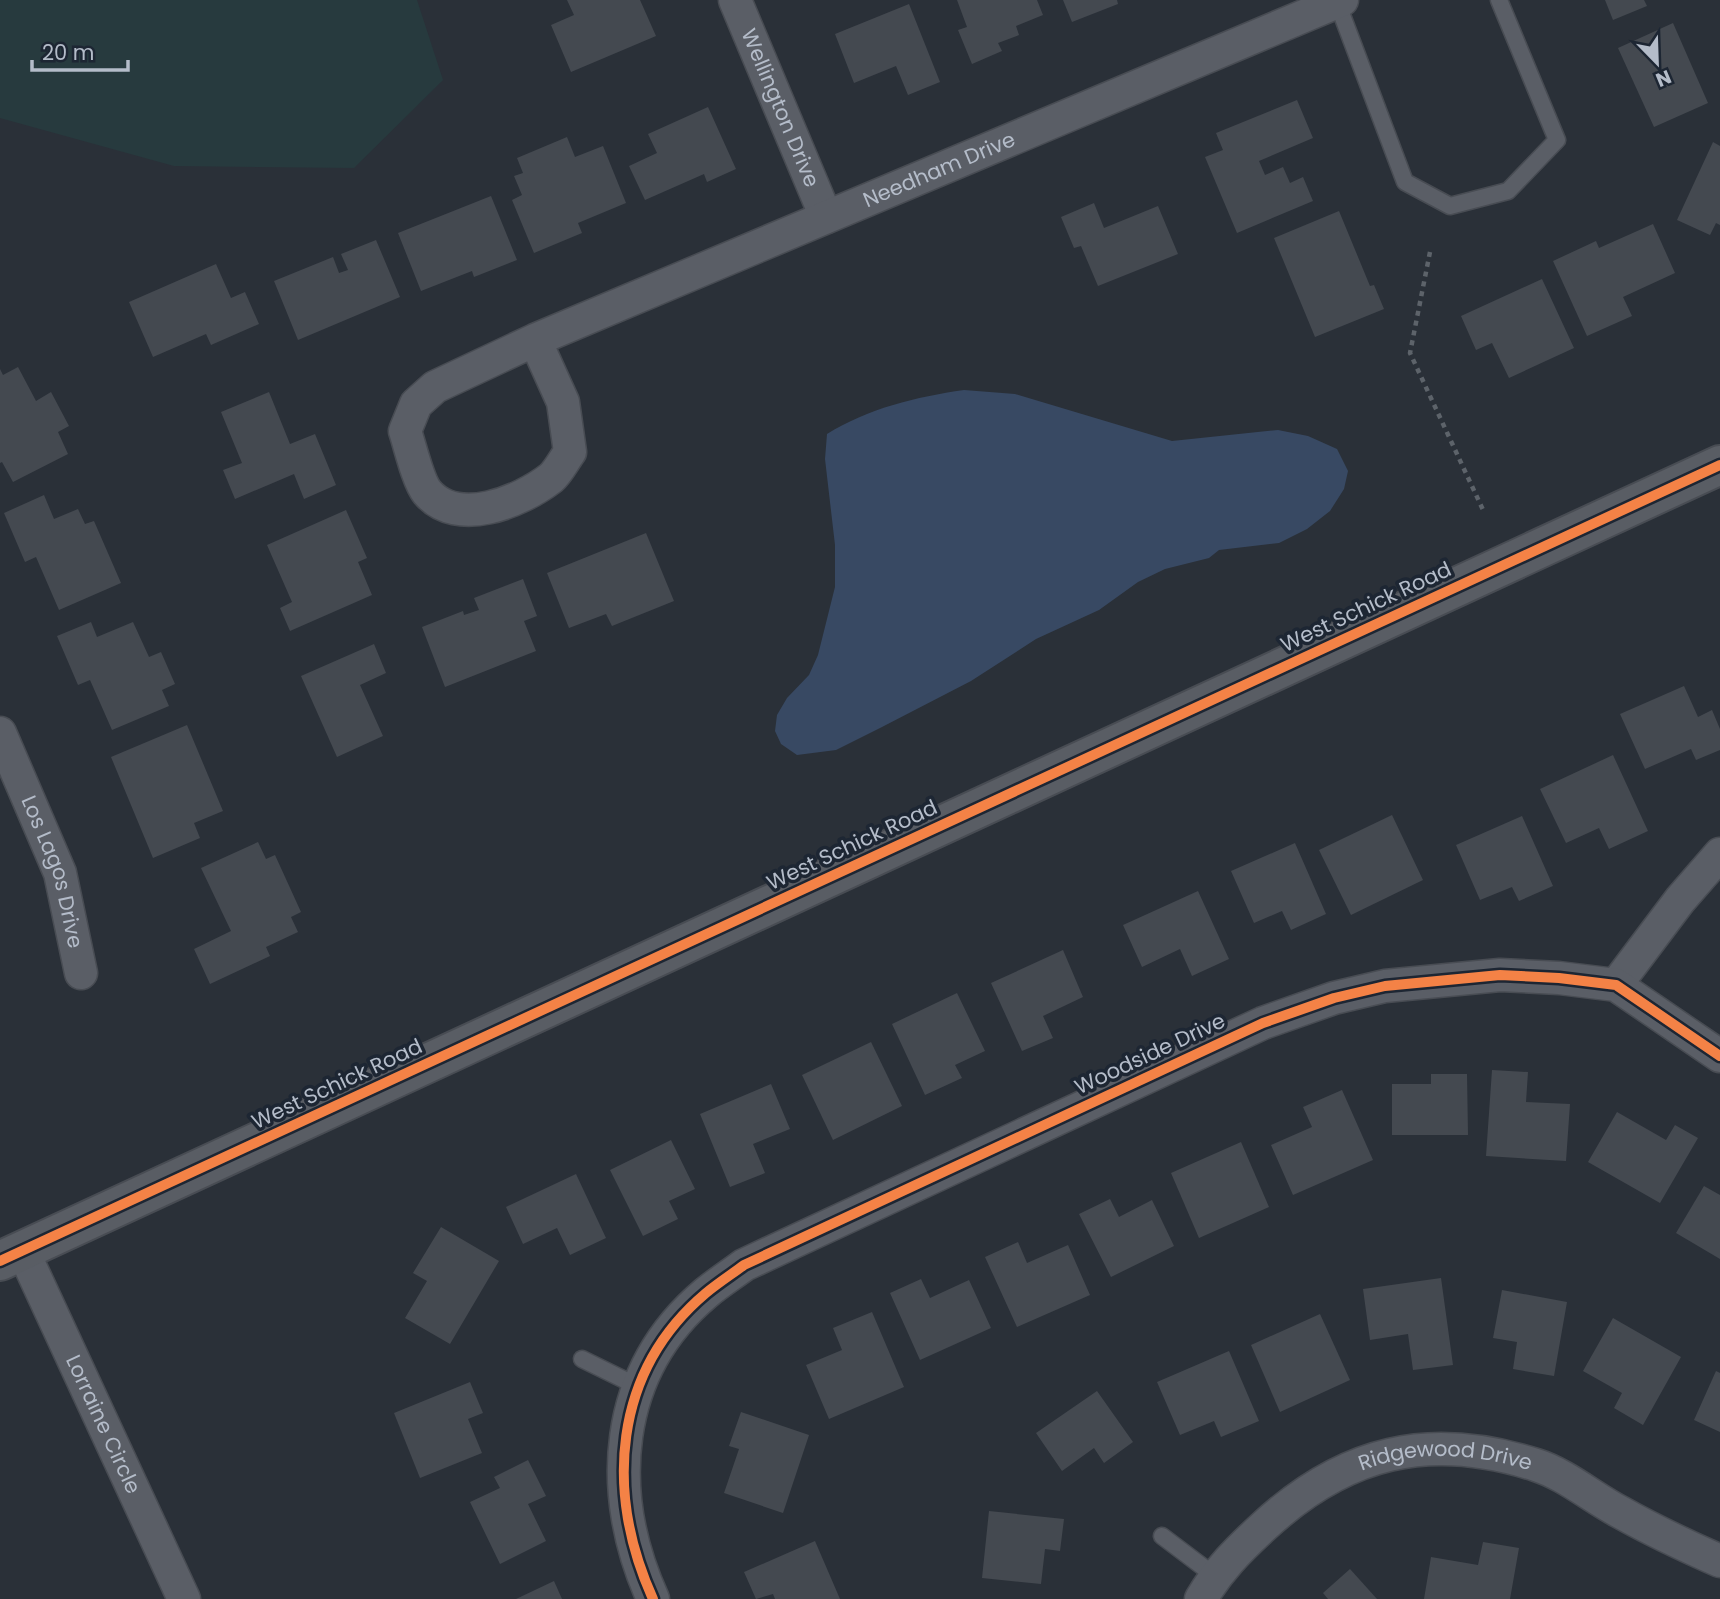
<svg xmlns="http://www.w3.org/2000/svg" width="1720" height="1599" font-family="Poppins,sans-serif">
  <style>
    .green { fill: #273a3e }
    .water { fill: #384963 }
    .building { fill: #444950 }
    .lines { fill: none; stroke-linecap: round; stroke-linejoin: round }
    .lane-casing { stroke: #484c53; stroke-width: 19 }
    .street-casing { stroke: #484c53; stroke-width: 35 }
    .secondary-casing { stroke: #484c53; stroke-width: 42 }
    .path { stroke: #5d636a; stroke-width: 4.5; stroke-dasharray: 5 5; stroke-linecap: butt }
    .lane { stroke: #5a5e66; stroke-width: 16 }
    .street { stroke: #5a5e66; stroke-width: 32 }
    .secondary { stroke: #595d64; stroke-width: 38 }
    .cycleway-casing { stroke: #1d2633; stroke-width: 15 }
    .cycleway { stroke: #f48246; stroke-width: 10 }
    .labels { text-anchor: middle; stroke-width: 7; stroke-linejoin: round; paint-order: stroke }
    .street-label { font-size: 21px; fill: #b4bcc9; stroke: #1d2633 }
  </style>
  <rect width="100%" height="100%" fill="#2a3038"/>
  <path class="green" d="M 0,0 L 417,0 L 443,80 L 354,168 L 174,166 L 0,118 Z"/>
  <path class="water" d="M 964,390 L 1015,394 L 1172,441 L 1278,430 L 1308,436 L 1337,449 L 1348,471 L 1344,489 L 1330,511 L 1307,529 L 1279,543 L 1219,550 L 1209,558 L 1165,569 L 1138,582 L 1099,610 L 1036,639 L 971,681 L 882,727 L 836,750 L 797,755 L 781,744 L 775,731 L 777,715 L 787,698 L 809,675 L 818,655 L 835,587 L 835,545 L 825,459 L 827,434 C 869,408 916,397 964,390 Z"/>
  <g class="building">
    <path d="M 567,0 L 640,0 L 656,36 L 571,72 L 551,25 L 574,15 Z"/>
    <path d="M 957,0 L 1037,0 L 1043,15 L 1016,26 L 1019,35 L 998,43 L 1002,51 L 972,64 L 958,30 L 967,27 Z"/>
    <path d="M 1063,0 L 1117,0 L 1118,4 L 1072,22 Z"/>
    <path d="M 1605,0 L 1644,0 L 1647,6 L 1613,20 Z"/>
    <path d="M 909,4 L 940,82 L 908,95 L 896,66 L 854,83 L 835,34 Z"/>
    <path d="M 1673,23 L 1708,103 L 1654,127 L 1618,48 Z"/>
    <path d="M 1297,100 L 1313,138 L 1259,161 L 1265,175 L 1283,167 L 1290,183 L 1303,177 L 1313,201 L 1237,233 L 1205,157 L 1223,150 L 1216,133 Z"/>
    <path d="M 708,107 L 736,169 L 707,182 L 704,174 L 645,200 L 629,166 L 657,153 L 648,134 Z"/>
    <path d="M 567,137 L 575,157 L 603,146 L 626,203 L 578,223 L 582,233 L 534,253 L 512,200 L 522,195 L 514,176 L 523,173 L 517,158 Z"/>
    <path d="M 1713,142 L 1720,146 L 1720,225 L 1716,223 L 1710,235 L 1677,220 Z"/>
    <path d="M 491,196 L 517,260 L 474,277 L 472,271 L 421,291 L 398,233 Z"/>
    <path d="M 1094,203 L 1104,228 L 1158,206 L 1178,254 L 1098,286 L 1081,246 L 1074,248 L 1061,217 Z"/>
    <path d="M 1339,211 L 1370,286 L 1374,285 L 1384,309 L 1315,337 L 1274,238 Z"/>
    <path d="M 1653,224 L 1675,273 L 1623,297 L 1632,316 L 1587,336 L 1553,261 L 1596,241 L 1599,248 Z"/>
    <path d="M 376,240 L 400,297 L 298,340 L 274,281 L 333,257 L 339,273 L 348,270 L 341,254 Z"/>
    <path d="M 216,264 L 231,298 L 245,292 L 259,324 L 211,345 L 206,334 L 153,357 L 129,302 Z"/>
    <path d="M 1542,279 L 1574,348 L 1509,378 L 1492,343 L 1476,350 L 1461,316 Z"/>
    <path d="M 18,367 L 36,401 L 51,392 L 69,426 L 58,432 L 68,454 L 13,482 L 2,462 L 0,463 L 0,369 L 3,375 Z"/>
    <path d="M 269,392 L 290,444 L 315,434 L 336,485 L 304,499 L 294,474 L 235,499 L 223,470 L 242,463 L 221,412 Z"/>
    <path d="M 44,495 L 54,519 L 78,509 L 85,524 L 94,521 L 121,583 L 59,610 L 36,557 L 25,562 L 4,513 Z"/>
    <path d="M 346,510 L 367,558 L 358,562 L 372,595 L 290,631 L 280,608 L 292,602 L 267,545 Z"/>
    <path d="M 646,533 L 674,601 L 612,626 L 606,614 L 569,628 L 547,573 Z"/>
    <path d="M 523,579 L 537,616 L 524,621 L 536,651 L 445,687 L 422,627 L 463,611 L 464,615 L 479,610 L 474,598 Z"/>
    <path d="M 91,622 L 97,637 L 133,622 L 149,657 L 161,652 L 175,684 L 162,690 L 169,706 L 112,730 L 90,680 L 78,685 L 57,636 Z"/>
    <path d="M 374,644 L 386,673 L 360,685 L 383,736 L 337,757 L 301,676 Z"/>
    <path d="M 1684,686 L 1698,717 L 1712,710 L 1720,729 L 1720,750 L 1696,760 L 1691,749 L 1645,769 L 1620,714 Z"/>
    <path d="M 187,725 L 223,811 L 194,823 L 200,838 L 153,858 L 111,757 Z"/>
    <path d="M 1613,755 L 1648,831 L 1609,849 L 1599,828 L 1566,843 L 1540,789 Z"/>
    <path d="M 1392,815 L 1423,880 L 1351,915 L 1319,850 Z"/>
    <path d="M 1522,816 L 1553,886 L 1519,901 L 1512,887 L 1480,900 L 1456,845 Z"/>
    <path d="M 258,842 L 266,859 L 275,855 L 301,912 L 291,917 L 298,932 L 266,947 L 270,956 L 210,984 L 194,949 L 231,931 L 201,868 Z"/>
    <path d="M 1295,843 L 1326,914 L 1291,930 L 1282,911 L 1254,923 L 1231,871 Z"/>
    <path d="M 1198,891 L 1229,959 L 1192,976 L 1180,949 L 1142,967 L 1123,925 Z"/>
    <path d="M 1063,950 L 1083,997 L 1043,1016 L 1053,1038 L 1022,1051 L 991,983 Z"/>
    <path d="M 957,993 L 985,1051 L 955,1065 L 962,1078 L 925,1095 L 892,1024 Z"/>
    <path d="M 871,1042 L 902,1106 L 833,1140 L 802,1075 Z"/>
    <path d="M 1492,1070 L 1528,1072 L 1526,1102 L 1570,1104 L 1566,1161 L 1486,1156 Z"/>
    <path d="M 1431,1074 L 1467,1074 L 1468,1135 L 1392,1135 L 1392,1084 L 1431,1084 Z"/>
    <path d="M 771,1084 L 790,1129 L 753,1144 L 765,1173 L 730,1187 L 700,1114 Z"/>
    <path d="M 1342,1090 L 1373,1160 L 1293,1195 L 1271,1145 L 1312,1127 L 1303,1107 Z"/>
    <path d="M 1617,1112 L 1666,1140 L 1675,1125 L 1698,1138 L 1660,1203 L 1588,1162 Z"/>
    <path d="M 671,1140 L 695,1189 L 669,1201 L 678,1219 L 643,1236 L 610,1170 Z"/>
    <path d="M 1241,1142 L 1269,1207 L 1199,1238 L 1171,1173 Z"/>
    <path d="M 576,1174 L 606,1238 L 570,1255 L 557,1228 L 523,1244 L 506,1207 Z"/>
    <path d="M 1704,1186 L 1720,1195 L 1720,1259 L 1676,1233 Z"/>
    <path d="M 1110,1199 L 1119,1217 L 1152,1200 L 1174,1246 L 1111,1277 L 1079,1214 Z"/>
    <path d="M 441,1227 L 499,1261 L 450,1344 L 405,1318 L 427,1281 L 413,1273 Z"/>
    <path d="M 1018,1242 L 1027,1263 L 1068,1245 L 1090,1295 L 1017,1327 L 985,1257 Z"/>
    <path d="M 1441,1278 L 1453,1365 L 1413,1370 L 1408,1334 L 1370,1340 L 1363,1289 Z"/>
    <path d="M 921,1279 L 930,1298 L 969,1280 L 991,1328 L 920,1360 L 890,1293 Z"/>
    <path d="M 1502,1290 L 1567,1302 L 1554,1376 L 1513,1369 L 1517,1342 L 1493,1338 Z"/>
    <path d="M 872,1312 L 904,1387 L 829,1419 L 806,1365 L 842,1350 L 833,1328 Z"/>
    <path d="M 1320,1314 L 1350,1380 L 1280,1412 L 1251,1345 Z"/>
    <path d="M 1613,1318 L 1681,1357 L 1643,1425 L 1614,1408 L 1622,1393 L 1583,1371 Z"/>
    <path d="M 1229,1351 L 1259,1421 L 1221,1437 L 1214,1421 L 1180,1435 L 1157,1382 Z"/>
    <path d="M 1716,1371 L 1720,1373 L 1720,1432 L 1694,1420 Z"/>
    <path d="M 470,1382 L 483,1413 L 468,1419 L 482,1453 L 420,1478 L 394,1413 Z"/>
    <path d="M 1097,1391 L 1133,1442 L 1104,1463 L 1094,1448 L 1062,1471 L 1036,1433 Z"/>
    <path d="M 741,1412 L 809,1435 L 783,1513 L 724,1493 L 739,1449 L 729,1446 Z"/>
    <path d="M 528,1460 L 546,1496 L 528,1504 L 546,1541 L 500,1564 L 470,1502 L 500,1488 L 494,1477 Z"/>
    <path d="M 989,1511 L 1064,1519 L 1060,1551 L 1045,1549 L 1041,1584 L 982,1578 Z"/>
    <path d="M 815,1541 L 840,1599 L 775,1599 L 773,1594 L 756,1599 L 744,1572 Z"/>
    <path d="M 1483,1542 L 1519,1548 L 1510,1599 L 1424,1599 L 1431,1557 L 1478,1565 Z"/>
    <path d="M 1350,1569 L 1377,1599 L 1328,1599 L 1323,1593 Z"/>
    <path d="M 554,1581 L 562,1599 L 516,1599 Z"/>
  </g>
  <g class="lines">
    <defs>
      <g id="lane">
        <path d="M 1337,2 L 1405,182 L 1450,206 L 1508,191 L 1557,140 L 1499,0"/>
        <path d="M 582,1359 L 637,1386"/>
        <path d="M 1162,1536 L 1215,1576"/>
      </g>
      <g id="street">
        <path id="s1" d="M 735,0 L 826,217"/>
        <path id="s2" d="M 535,340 L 563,402 L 570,452 C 564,460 558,472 551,478 C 520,502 457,528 427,492 C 418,481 410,446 405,431 L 416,404 L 435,387 L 535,340 L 1342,0"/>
        <path id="s3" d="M 0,733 L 60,873 L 81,973"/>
        <path d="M 1616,985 L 1680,900 L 1720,854"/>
        <path id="s4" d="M 23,1251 L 184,1599"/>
        <path d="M 653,1599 C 605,1493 612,1372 706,1293 C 718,1283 732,1274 744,1265 L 1263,1023 L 1334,998 L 1385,986 L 1500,975 L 1559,978 L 1616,985 L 1720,1056"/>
        <path id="s5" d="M 1201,1599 C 1219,1569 1237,1551 1263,1527 C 1345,1451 1429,1431 1536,1465 C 1565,1474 1593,1498 1620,1512 C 1652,1530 1686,1546 1720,1561"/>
      </g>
      <path id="secondary" d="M 0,1261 L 1720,465"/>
    </defs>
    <use href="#lane" class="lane-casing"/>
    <use href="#street" class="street-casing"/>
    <use href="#secondary" class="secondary-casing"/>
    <path class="path" d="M 1430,252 L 1410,353 L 1484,512"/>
    <use href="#lane" class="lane"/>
    <use href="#street" class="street"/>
    <use href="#secondary" class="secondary"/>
    <defs>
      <g id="cycleway">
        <path d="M 0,1261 L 1720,465"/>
        <path d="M 653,1599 C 605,1493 612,1372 706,1293 C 718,1283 732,1274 744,1265 L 1263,1023 L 1334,998 L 1385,986 L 1500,975 L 1559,978 L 1616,985 L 1720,1056"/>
      </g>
    </defs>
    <use href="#cycleway" class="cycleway-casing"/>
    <use href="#cycleway" class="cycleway"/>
  </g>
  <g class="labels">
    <g class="street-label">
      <text dy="7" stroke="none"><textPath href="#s1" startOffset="117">Wellington Drive</textPath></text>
      <text dy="7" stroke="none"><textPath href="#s2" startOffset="956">Needham Drive</textPath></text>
      <text transform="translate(1366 607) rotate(-25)" y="7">West Schick Road</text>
      <text transform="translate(852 845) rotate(-25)" y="7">West Schick Road</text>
      <text dy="7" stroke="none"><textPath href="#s3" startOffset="149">Los Lagos Drive</textPath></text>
      <text transform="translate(1150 1054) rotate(-25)" y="7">Woodside Drive</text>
      <text transform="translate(337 1084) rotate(-25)" y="7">West Schick Road</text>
      <text dy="7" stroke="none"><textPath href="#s4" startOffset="191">Lorraine Circle</textPath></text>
      <text dy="7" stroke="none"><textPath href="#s5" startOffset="299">Ridgewood Drive</textPath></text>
    </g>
  </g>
  <g transform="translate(1657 63) rotate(157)" stroke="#1d2633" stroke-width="5" paint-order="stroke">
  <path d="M0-5L12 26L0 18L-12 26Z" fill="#b4bcc9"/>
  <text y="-10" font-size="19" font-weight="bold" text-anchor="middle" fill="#b4bcc9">N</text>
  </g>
  <path d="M32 60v10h96v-10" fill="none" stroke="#b4bcc9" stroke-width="3.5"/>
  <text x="42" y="60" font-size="21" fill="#b4bcc9" stroke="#1d2633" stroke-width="5" paint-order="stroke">20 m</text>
</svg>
